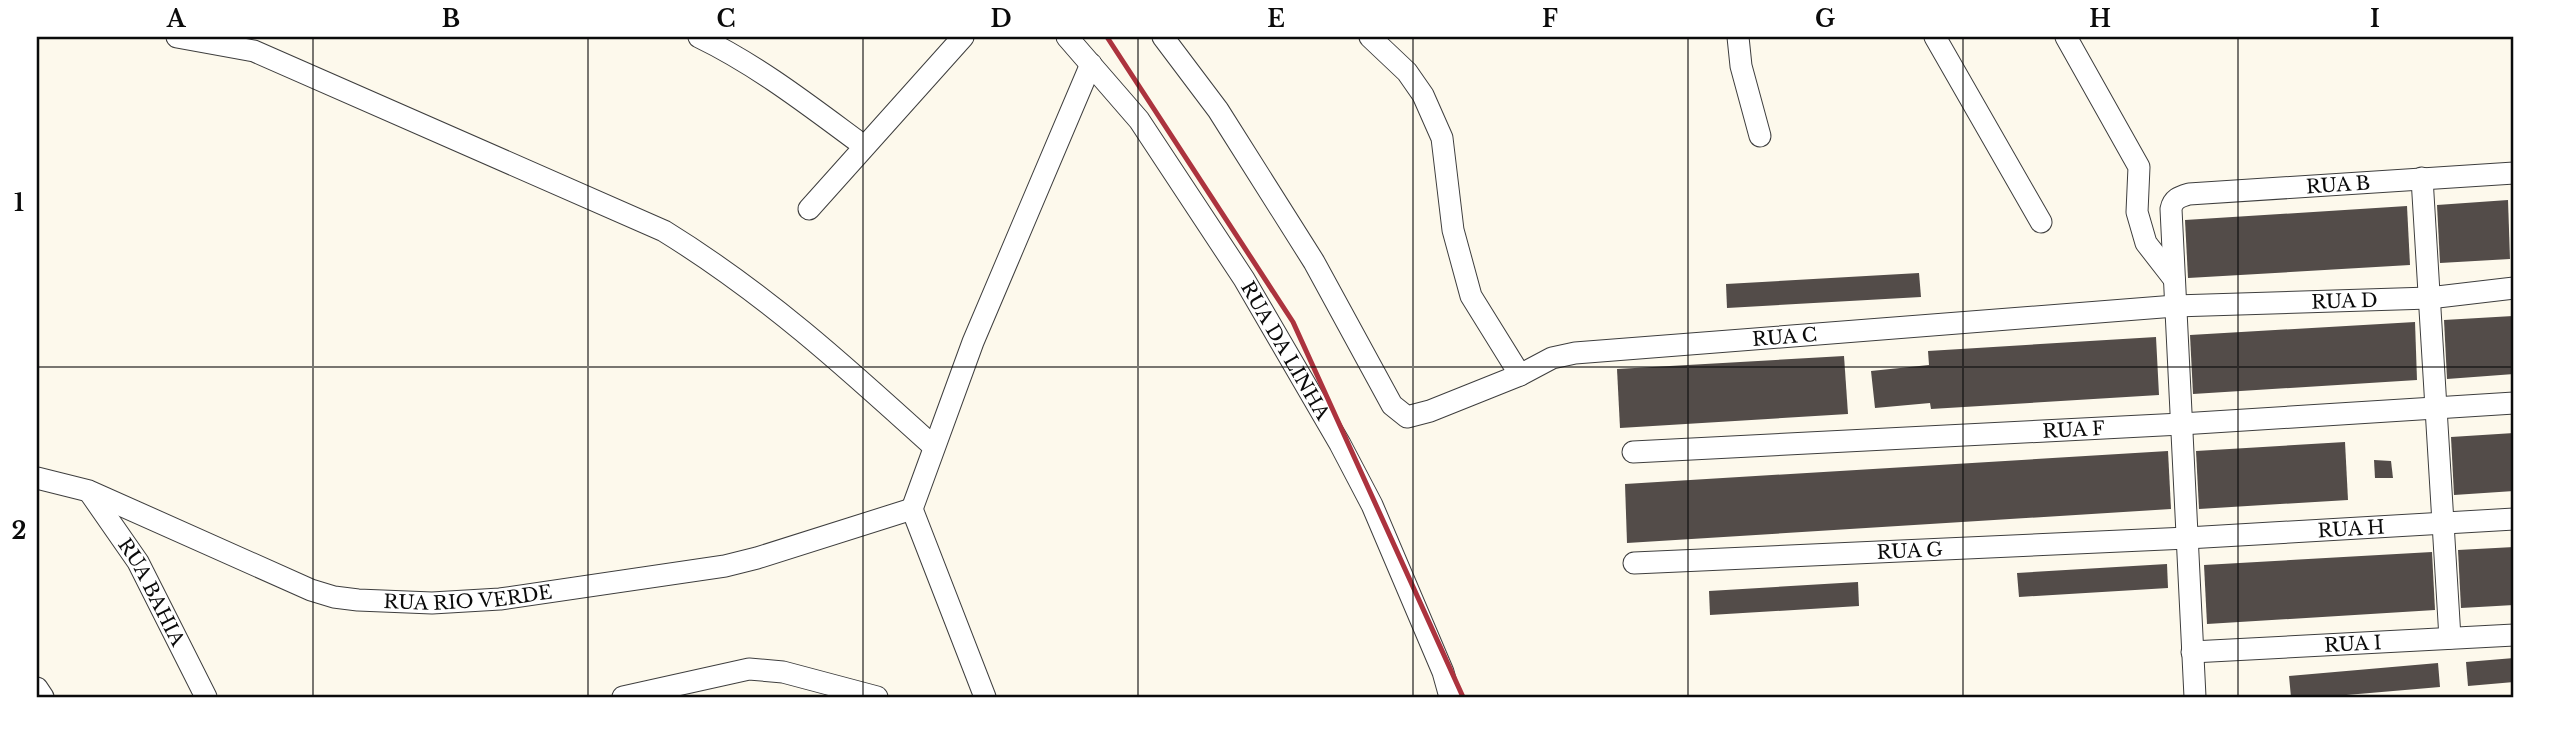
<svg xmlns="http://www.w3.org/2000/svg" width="2551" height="734" font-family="'Libre Baskerville',serif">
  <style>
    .building { fill: #534c49 }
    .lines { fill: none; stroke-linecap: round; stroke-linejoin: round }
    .minor-casing { stroke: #3e3e3e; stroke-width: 23 }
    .minor { stroke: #fff; stroke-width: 21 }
    .rail { stroke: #ac333e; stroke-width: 5 }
    .grid { fill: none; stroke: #0b0b0b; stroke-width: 2; stroke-opacity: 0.55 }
    .labels { text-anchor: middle; stroke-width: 7; stroke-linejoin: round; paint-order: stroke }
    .street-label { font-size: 19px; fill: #0b0b0b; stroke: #fff }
    .neatline { fill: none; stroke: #0b0b0b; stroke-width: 2.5 }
    .grid-label { font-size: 23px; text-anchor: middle; font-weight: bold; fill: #0b0b0b }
  </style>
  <rect width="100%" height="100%" fill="#fdf9ec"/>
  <g class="building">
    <path d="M 2508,200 L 2510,259 L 2440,263 L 2437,205 Z"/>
    <path d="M 2407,206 L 2410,265 L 2188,278 L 2185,220 Z"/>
    <path d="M 1919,273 L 1921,297 L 1727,308 L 1726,284 Z"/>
    <path d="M 2513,316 L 2514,374 L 2447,379 L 2444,320 Z"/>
    <path d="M 2415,322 L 2417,380 L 2193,394 L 2190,335 Z"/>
    <path d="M 2156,337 L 2159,395 L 1931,409 L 1930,403 L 1875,408 L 1871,371 L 1929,365 L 1928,351 Z"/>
    <path d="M 1844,356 L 1848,414 L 1620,428 L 1617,369 Z"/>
    <path d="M 2514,433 L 2514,491 L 2454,495 L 2451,437 Z"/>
    <path d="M 2345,442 L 2348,500 L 2199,509 L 2196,451 Z"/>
    <path d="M 2168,451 L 2171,509 L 1627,543 L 1625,484 Z"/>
    <path d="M 2374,460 L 2391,461 L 2393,478 L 2375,478 Z"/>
    <path d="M 2514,547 L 2514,605 L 2461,608 L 2458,550 Z"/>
    <path d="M 2432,552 L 2435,610 L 2207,624 L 2204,565 Z"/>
    <path d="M 2167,564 L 2168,588 L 2019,597 L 2017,573 Z"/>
    <path d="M 1858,582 L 1859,606 L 1710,615 L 1709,591 Z"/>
    <path d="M 2514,658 L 2514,682 L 2468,686 L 2466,662 Z"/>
    <path d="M 2438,663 L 2440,687 L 2323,697 L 2291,697 L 2289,676 Z"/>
  </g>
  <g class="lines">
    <defs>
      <g id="minor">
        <path d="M 177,37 L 254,51 L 664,231 C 766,294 846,367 934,447"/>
        <path d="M 699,37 C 759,66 811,107 864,146"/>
        <path id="s1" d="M 1067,37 L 1139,120 L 1244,279 L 1340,444 L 1372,505 L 1443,672 L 1450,697"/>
        <path id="s2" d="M 1163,37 L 1218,110 L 1314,262 L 1392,405 L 1407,417 L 1430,411 L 1520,375 L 1552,358 L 1575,353 L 2175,306 L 2429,298 L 2514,288"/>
        <path d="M 1370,37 L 1407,72 L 1423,95 L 1442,138 L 1453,230 L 1471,296 L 1520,375"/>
        <path d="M 1738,37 L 1741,66 L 1760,136"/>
        <path d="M 1935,37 L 2041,222"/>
        <path d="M 2066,37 L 2139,167 L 2137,212 L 2146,243 L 2174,279"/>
        <path d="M 2422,178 L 2450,638"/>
        <path d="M 809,209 L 963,37"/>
        <path id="s3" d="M 1633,452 L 2181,424 L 2514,403"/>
        <path id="s4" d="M 37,478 L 89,491 L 311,590 L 334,597 L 358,600 L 432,603 L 500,599 L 725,566 L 757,558 L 912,509"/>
        <path id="s5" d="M 90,493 L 138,562 L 206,697"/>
        <path d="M 912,509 L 973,342 L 1091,64"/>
        <path d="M 912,509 L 985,697"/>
        <path id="s6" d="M 1634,563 L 2187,538 L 2514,519"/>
        <path id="s7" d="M 2192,652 L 2514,635"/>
        <path d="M 37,688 L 43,697"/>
        <path d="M 623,697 L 749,669 L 783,672 L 877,697"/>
        <path id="s8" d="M 2195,697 L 2171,209 C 2173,199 2179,197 2189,194 L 2514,173"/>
      </g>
    </defs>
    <use href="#minor" class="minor-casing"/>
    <use href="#minor" class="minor"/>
    <path class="rail" d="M 1107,37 L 1293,322 L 1463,697"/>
  </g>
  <path class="grid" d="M 313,37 L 313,697M 588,37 L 588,697M 863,37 L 863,697M 1138,37 L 1138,697M 1413,37 L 1413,697M 1688,37 L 1688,697M 1963,37 L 1963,697M 2238,37 L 2238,697M 37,367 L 2514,367"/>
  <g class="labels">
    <g class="street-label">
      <text dy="7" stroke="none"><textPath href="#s8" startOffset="663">RUA B</textPath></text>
      <text dy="7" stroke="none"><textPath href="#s2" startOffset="1405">RUA D</textPath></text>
      <text dy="7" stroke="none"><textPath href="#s2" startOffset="844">RUA C</textPath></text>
      <text dy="7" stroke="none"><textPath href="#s1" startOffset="383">RUA DA LINHA</textPath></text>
      <text dy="7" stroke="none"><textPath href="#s3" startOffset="441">RUA F</textPath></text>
      <text dy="7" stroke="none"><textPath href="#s6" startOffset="718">RUA H</textPath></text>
      <text dy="7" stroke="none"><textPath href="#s6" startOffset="276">RUA G</textPath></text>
      <text dy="7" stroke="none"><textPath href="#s5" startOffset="117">RUA BAHIA</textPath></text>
      <text dy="7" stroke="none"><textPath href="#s4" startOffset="455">RUA RIO VERDE</textPath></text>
      <text dy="7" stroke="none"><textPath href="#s7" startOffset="161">RUA I</textPath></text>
    </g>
  </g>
  <rect width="2551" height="734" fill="none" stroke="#ffffff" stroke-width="77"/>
  <rect x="38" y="38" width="2474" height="658" class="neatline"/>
  <g class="grid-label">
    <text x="176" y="27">A</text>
    <text x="451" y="27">B</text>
    <text x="726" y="27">C</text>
    <text x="1001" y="27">D</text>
    <text x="1276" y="27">E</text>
    <text x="1550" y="27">F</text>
    <text x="1825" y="27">G</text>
    <text x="2100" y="27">H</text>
    <text x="2375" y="27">I</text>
    <text x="19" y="211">1</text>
    <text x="19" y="539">2</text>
  </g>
</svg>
